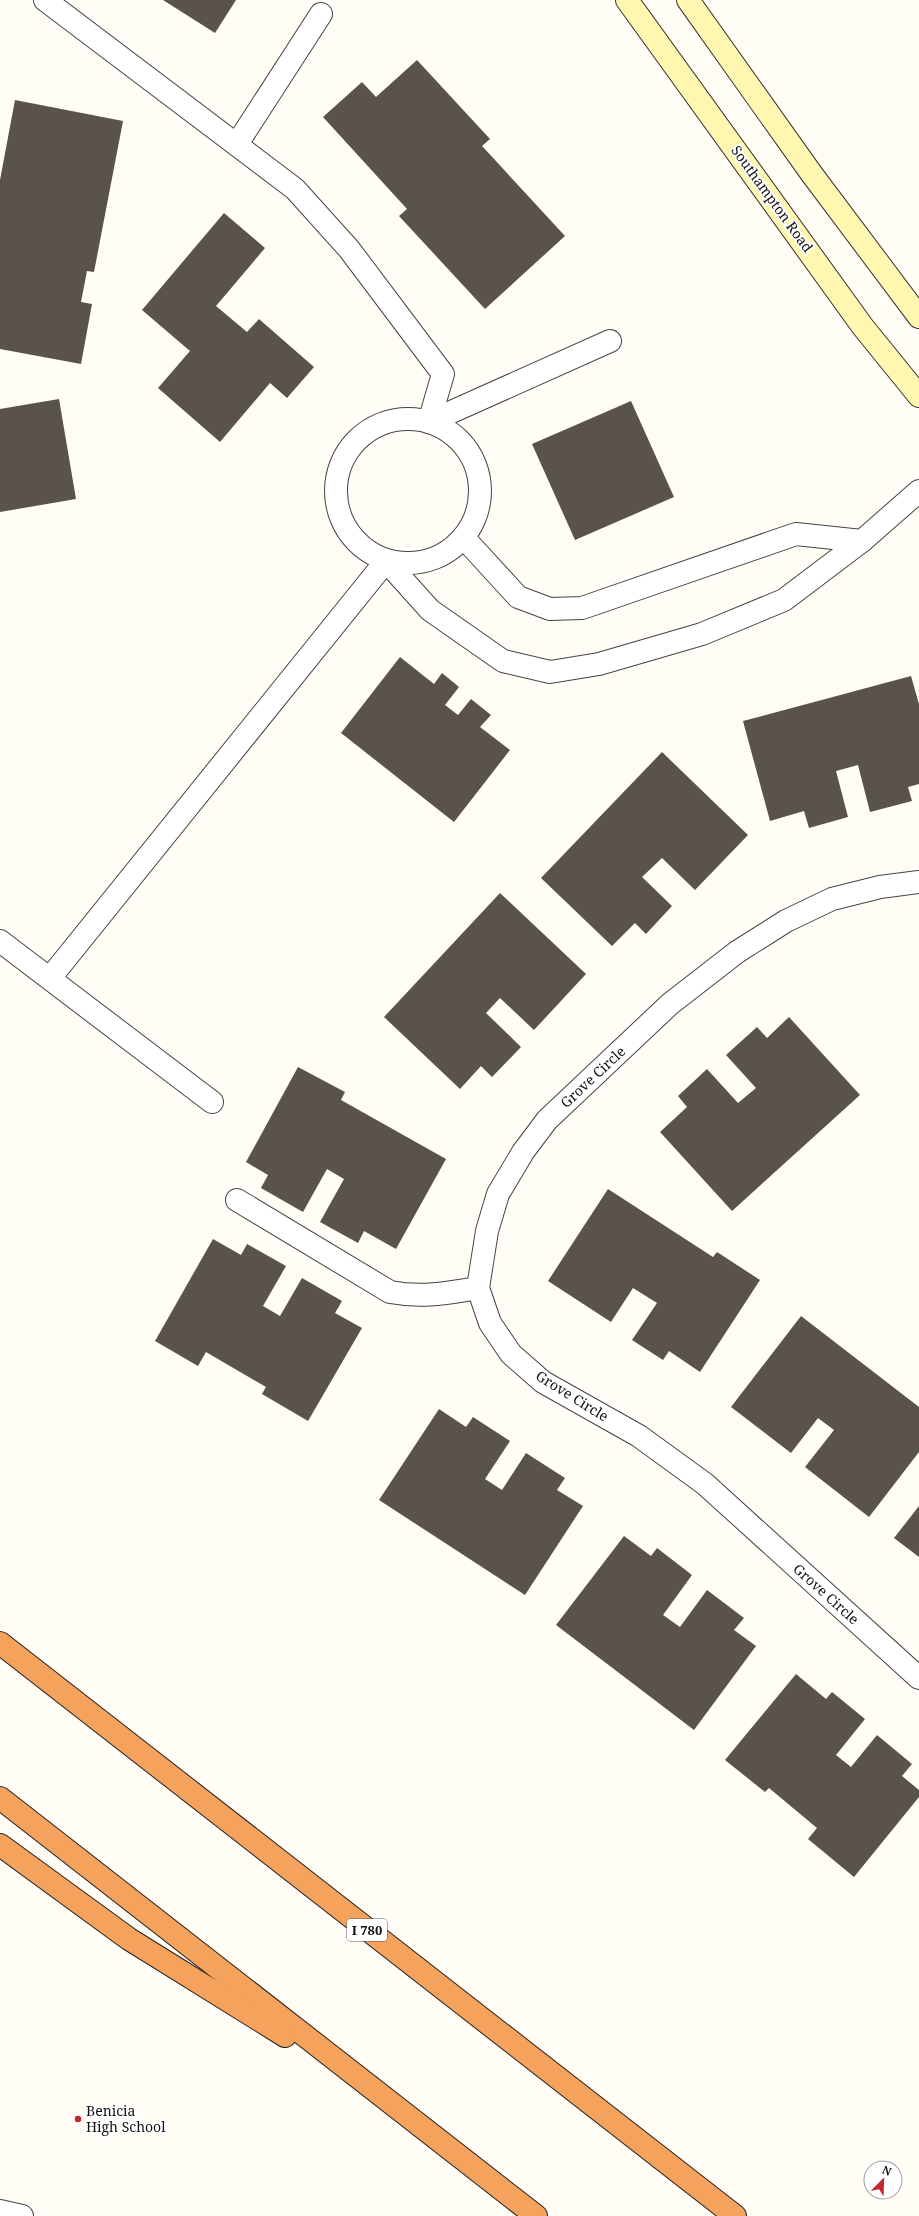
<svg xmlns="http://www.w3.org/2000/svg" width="919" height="2216" font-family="'Noto Serif',serif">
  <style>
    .building { fill: #5a524d }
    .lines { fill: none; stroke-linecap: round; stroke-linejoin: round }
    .lane-casing { stroke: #444; stroke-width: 24 }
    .street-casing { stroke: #444; stroke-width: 24 }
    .secondary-casing { stroke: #333; stroke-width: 24 }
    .highway-casing { stroke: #222; stroke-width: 24 }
    .lane { stroke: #fff; stroke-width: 22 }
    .street { stroke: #fff; stroke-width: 22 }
    .secondary { stroke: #fff6b0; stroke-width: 22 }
    .highway { stroke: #f5a25d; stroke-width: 22 }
    .poi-dot { fill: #c4262e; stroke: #fff; stroke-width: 1.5 }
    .labels { text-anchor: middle; stroke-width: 4; stroke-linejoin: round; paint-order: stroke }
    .shield { fill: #fff; stroke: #585858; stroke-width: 1 }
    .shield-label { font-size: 13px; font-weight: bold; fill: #111 }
    .street-label { font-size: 14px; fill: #111; stroke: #fff }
    .poi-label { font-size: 14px; fill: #111; stroke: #fff; text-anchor: start }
  </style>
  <rect width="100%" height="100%" fill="#fffdf5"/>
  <g class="building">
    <path d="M 163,0 L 236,0 L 215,33 Z"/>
    <path d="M 417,60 L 490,139 L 482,146 L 565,236 L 485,309 L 399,216 L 407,209 L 323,117 L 362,82 L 376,97 Z"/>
    <path d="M 15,100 L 123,121 L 94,272 L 87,271 L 81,302 L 92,304 L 81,364 L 0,349 L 0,180 Z"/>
    <path d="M 224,213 L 265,248 L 216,306 L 247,332 L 259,319 L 314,367 L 287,398 L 270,383 L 220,442 L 158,388 L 190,351 L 142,310 Z"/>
    <path d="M 59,399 L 76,499 L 0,512 L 0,409 Z"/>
    <path d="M 631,401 L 674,497 L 575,540 L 532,444 Z"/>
    <path d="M 400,657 L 434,684 L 442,673 L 459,687 L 445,705 L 458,715 L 471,699 L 491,715 L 480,727 L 510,750 L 454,822 L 341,733 Z"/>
    <path d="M 911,676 L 919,704 L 919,784 L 908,787 L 912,801 L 870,812 L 858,765 L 836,771 L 848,817 L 809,828 L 804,811 L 770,821 L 743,721 Z"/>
    <path d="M 662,752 L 748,835 L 695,890 L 662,858 L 642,877 L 672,906 L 646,934 L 635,923 L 612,946 L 541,878 Z"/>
    <path d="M 500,893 L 586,974 L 534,1030 L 500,998 L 486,1013 L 521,1047 L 492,1077 L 481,1066 L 460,1089 L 384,1017 Z"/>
    <path d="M 789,1017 L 860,1095 L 732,1211 L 660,1132 L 687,1107 L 678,1096 L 707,1069 L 738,1103 L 756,1088 L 726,1055 L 757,1027 L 767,1038 Z"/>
    <path d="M 298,1067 L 345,1092 L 341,1100 L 446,1159 L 396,1249 L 364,1231 L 358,1243 L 320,1222 L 344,1179 L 327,1169 L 303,1212 L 261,1188 L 268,1175 L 246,1162 Z"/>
    <path d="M 608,1189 L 713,1257 L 717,1252 L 760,1280 L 700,1372 L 669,1351 L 663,1360 L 632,1340 L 657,1303 L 633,1288 L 611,1322 L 548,1281 Z"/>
    <path d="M 213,1239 L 241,1255 L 247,1244 L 286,1266 L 263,1306 L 280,1316 L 302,1278 L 342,1301 L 335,1313 L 362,1328 L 308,1421 L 262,1394 L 266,1387 L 206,1352 L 198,1366 L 155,1341 Z"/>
    <path d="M 801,1316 L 919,1407 L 919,1452 L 869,1517 L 805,1467 L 834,1430 L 818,1418 L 791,1453 L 731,1407 Z"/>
    <path d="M 439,1409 L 466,1427 L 473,1417 L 510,1441 L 485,1479 L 502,1490 L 526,1453 L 565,1478 L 557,1490 L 583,1506 L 525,1595 L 379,1500 Z"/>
    <path d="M 919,1506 L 919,1557 L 894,1538 Z"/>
    <path d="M 624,1536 L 651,1556 L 657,1548 L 692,1575 L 663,1615 L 680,1627 L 707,1590 L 744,1618 L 734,1630 L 756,1646 L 694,1730 L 556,1625 Z"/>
    <path d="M 796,1674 L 826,1699 L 832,1692 L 865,1719 L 836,1755 L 851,1767 L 877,1735 L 912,1764 L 902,1776 L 919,1790 L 919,1797 L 854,1877 L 808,1839 L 817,1828 L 769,1788 L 765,1792 L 725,1760 Z"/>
  </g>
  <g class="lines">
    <defs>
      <g id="lane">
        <path d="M 45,0 L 295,189 L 349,249 L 443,374 L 429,422"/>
        <path d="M 237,144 L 321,14"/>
        <circle cx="408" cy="491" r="72"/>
        <path d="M 429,422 L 610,341"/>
        <path d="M 464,538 L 518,597 L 550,609 L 582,608 L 796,534 L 862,541"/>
        <path d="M 0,941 L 212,1102"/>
        <path d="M 50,978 L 386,561 L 430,610 L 503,661 L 550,672 L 599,664 L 702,634 L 784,600 L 862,541 L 919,491"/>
        <path d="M 237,1200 L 390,1292 C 423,1298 446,1293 478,1288"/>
        <path d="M 0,2211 L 22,2216"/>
      </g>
      <path id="street" d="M 919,882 L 880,887 L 832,899 L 786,921 L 737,952 L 670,1004 L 547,1120 L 523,1152 L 498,1194 L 487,1231 L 478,1288 L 490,1323 L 511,1354 L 543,1382 L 639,1436 L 705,1484 L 919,1678"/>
      <g id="secondary">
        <path d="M 627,0 L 863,327 L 919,396"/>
        <path d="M 688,0 L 811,173 L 919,317"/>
      </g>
      <g id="highway">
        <path d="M 0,1643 L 735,2216"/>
        <path d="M 0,1798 L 536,2216"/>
        <path d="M 0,1845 L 129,1939 L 285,2036"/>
      </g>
    </defs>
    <use href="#lane" class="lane-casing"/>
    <use href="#street" class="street-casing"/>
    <use href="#secondary" class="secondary-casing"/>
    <use href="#highway" class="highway-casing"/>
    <use href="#lane" class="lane"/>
    <use href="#street" class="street"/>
    <use href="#secondary" class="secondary"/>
    <use href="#highway" class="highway"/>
  </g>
  <circle class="poi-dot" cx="78" cy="2119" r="4"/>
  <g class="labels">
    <rect class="shield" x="347" y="1919" width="40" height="22" rx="3"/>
    <g class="shield-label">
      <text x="367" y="1935">I 780</text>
    </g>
    <g class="street-label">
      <text transform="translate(772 199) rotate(54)" y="5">Southampton Road</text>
      <text transform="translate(593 1077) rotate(-43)" y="5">Grove Circle</text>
      <text transform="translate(572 1396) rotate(32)" y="5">Grove Circle</text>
      <text transform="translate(826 1594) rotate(42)" y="5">Grove Circle</text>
    </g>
    <g class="poi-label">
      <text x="86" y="2116">Benicia<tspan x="86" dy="16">High School</tspan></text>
    </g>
  </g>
  <g transform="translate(883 2180) rotate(23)"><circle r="19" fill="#ffffff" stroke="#a0a0a0"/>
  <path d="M0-3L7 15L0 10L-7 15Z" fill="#c4262e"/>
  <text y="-6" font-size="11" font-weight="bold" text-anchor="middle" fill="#111111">N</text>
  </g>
</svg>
